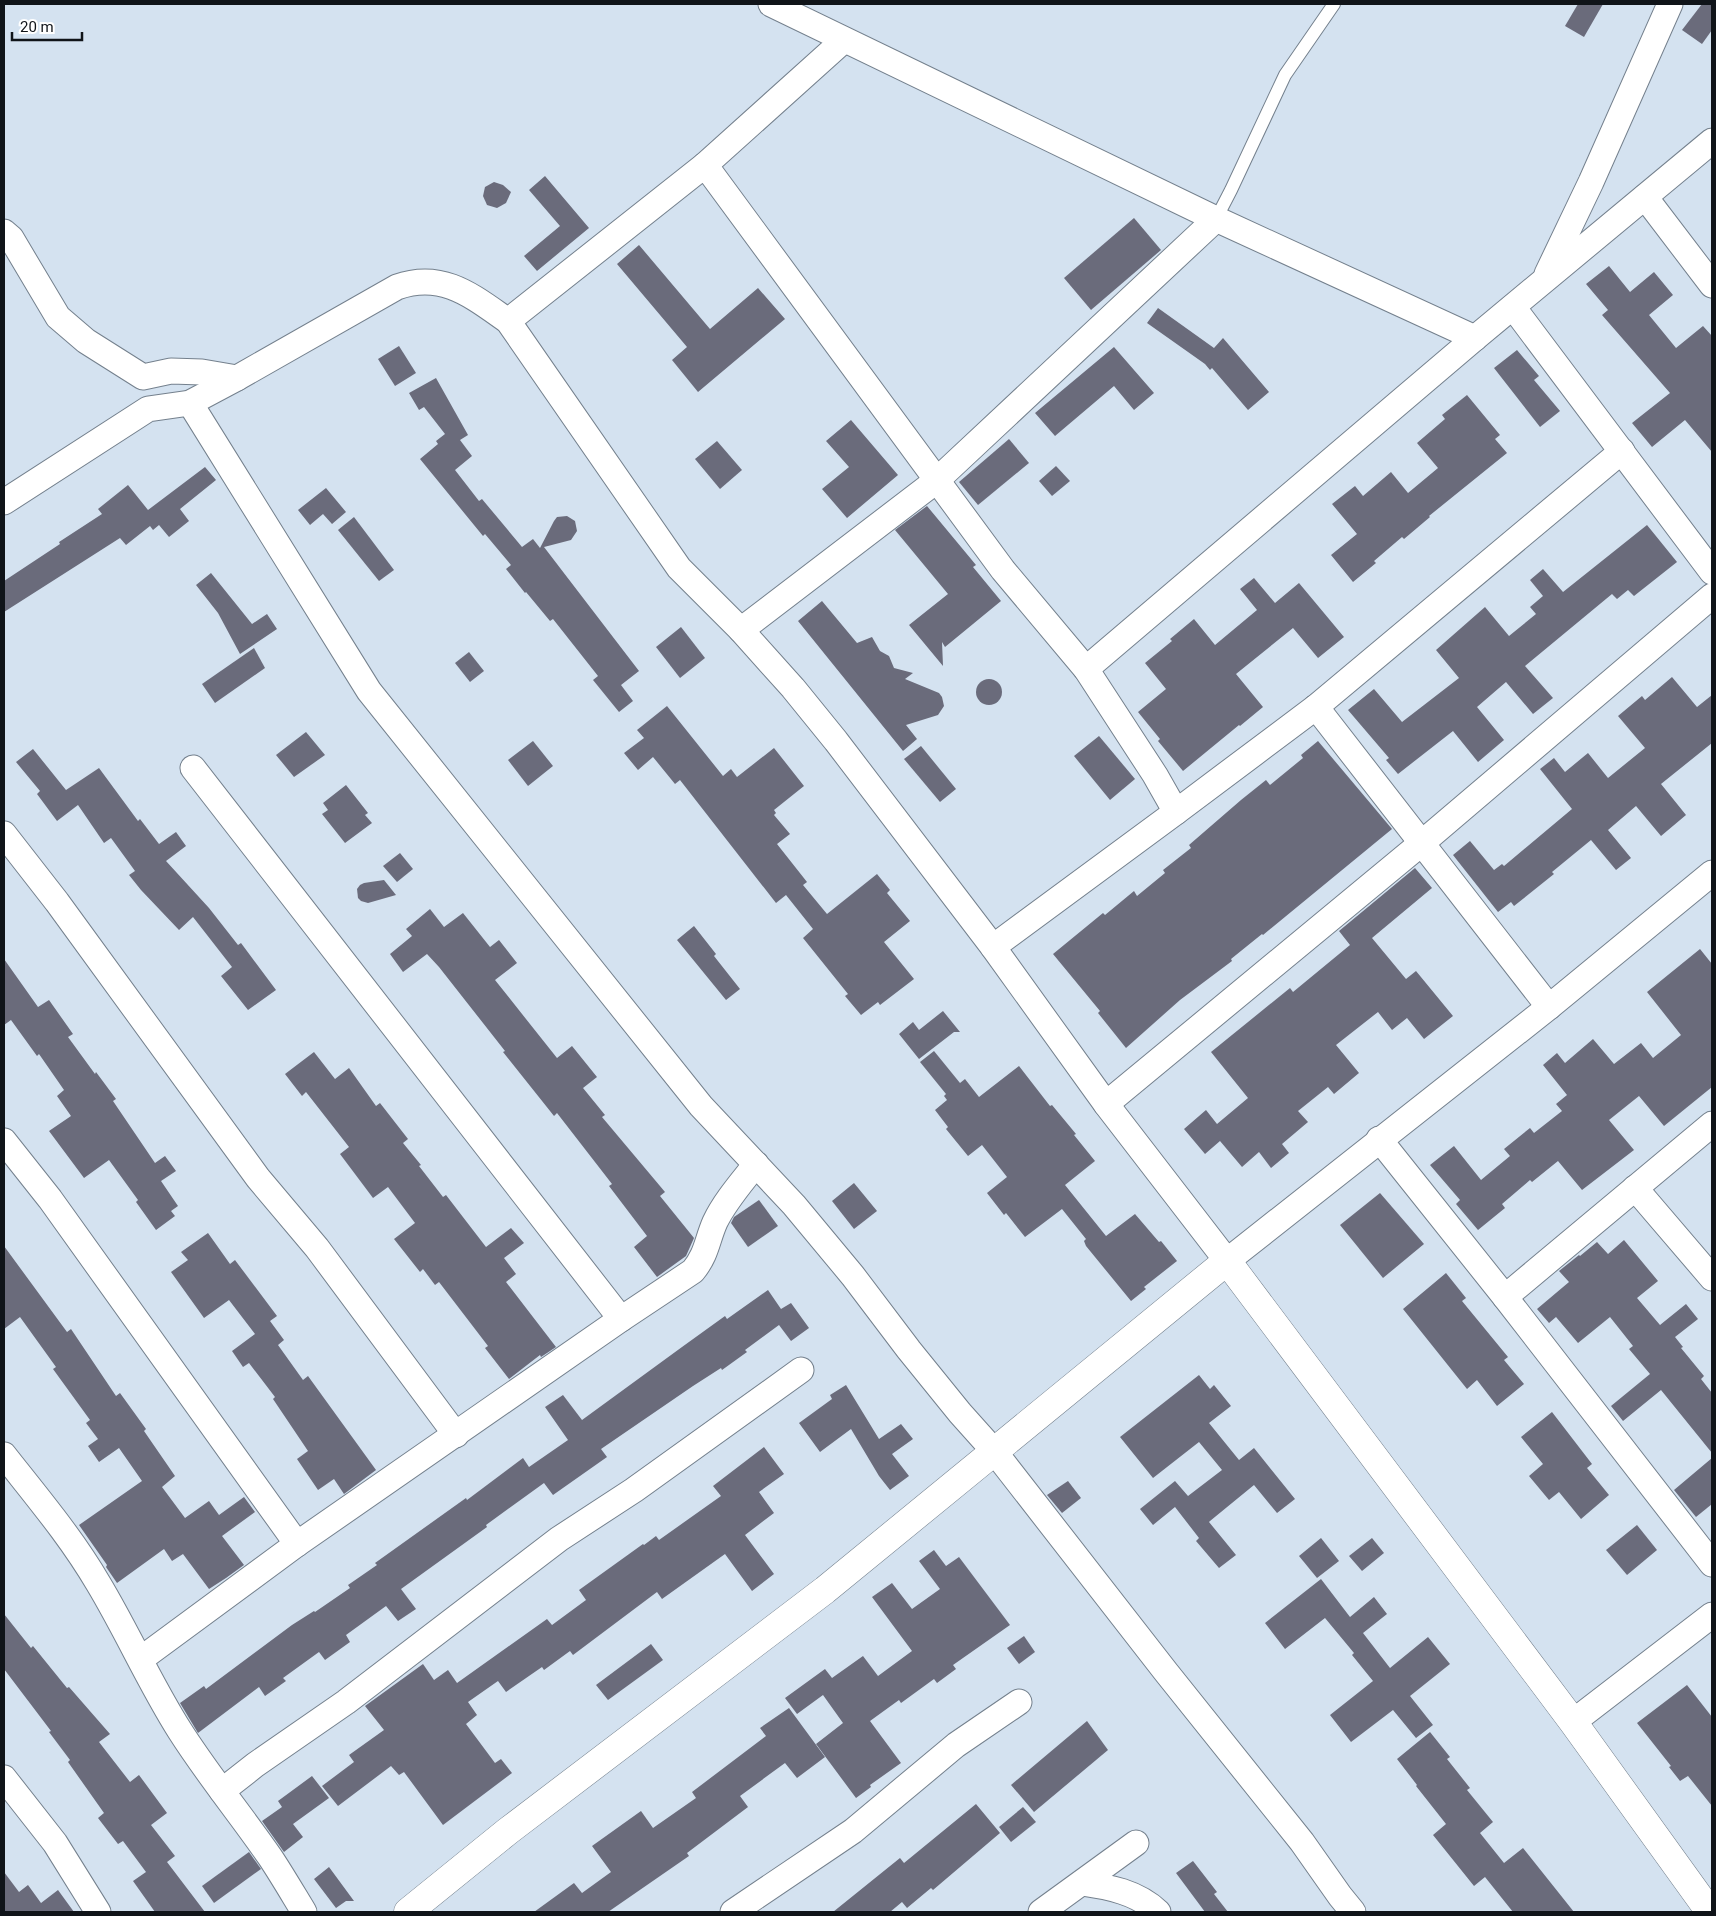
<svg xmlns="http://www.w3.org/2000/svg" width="1716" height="1916" font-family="Roboto,sans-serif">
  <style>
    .building { fill: #6a6b7b }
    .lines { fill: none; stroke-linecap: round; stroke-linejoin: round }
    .lane-casing { stroke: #74808d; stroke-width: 14 }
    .street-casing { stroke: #74808d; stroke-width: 27 }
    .secondary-casing { stroke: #74808d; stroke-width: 29 }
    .lane { stroke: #fff; stroke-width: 12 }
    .street { stroke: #fff; stroke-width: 25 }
    .secondary { stroke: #fff; stroke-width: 28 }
  </style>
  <rect width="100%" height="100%" fill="#d4e2f0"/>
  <g class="building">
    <path d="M 1578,4 L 1603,4 L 1584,37 L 1565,26 Z"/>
    <path d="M 1702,4 L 1712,4 L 1712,30 L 1702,44 L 1682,30 Z"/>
    <path d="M 545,176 L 589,228 L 537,271 L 524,256 L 560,226 L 529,190 Z"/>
    <path d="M 494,182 L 503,185 L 511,192 L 506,203 L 497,208 L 487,205 L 483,196 L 485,187 Z"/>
    <path d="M 1134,218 L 1161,250 L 1091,310 L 1064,278 Z"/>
    <path d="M 639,245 L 710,329 L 758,288 L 785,319 L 698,392 L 672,360 L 687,347 L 617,264 Z"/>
    <path d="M 1609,266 L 1630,292 L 1654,272 L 1673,295 L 1649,315 L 1676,348 L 1703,326 L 1712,336 L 1712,452 L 1685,420 L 1652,447 L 1632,423 L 1670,393 L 1602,315 L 1608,310 L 1586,284 Z"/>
    <path d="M 1158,308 L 1214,348 L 1223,338 L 1269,392 L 1248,410 L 1212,368 L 1210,370 L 1205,364 L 1147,323 Z"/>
    <path d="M 399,346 L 416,373 L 395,386 L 378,359 Z"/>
    <path d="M 1114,347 L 1154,393 L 1134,410 L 1114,386 L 1055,436 L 1035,413 Z"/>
    <path d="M 1517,350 L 1539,376 L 1534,380 L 1560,411 L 1540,427 L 1494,368 Z"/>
    <path d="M 436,378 L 468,435 L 460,440 L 472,456 L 455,470 L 479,501 L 482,499 L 522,547 L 533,539 L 540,548 L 554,521 L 557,517 L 567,516 L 575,521 L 577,531 L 571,540 L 544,547 L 639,671 L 621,685 L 633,701 L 619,712 L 593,680 L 598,676 L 553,619 L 550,621 L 526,592 L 525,593 L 506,569 L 511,565 L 485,534 L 483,536 L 420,459 L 438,444 L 436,441 L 445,434 L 424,407 L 419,410 L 409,393 Z"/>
    <path d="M 1467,395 L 1500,435 L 1495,439 L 1507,453 L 1429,516 L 1430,517 L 1404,539 L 1402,537 L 1374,561 L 1376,563 L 1353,582 L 1331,555 L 1357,534 L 1332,504 L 1355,486 L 1363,496 L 1391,472 L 1408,493 L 1438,468 L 1417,443 L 1445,419 L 1442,415 Z"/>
    <path d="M 851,420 L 898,475 L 847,518 L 822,489 L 849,467 L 826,441 Z"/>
    <path d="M 1009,439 L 1029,463 L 978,505 L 959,482 Z"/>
    <path d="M 717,441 L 742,470 L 720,489 L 695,459 Z"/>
    <path d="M 1056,466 L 1070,481 L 1052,496 L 1039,481 Z"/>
    <path d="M 205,467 L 216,480 L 180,509 L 189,521 L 169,537 L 159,525 L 153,530 L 150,526 L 126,545 L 120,538 L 4,612 L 4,581 L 60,544 L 59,542 L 102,514 L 98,509 L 128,485 L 148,510 Z"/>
    <path d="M 326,488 L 346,512 L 332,524 L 323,514 L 310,525 L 298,510 Z"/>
    <path d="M 927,506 L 976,565 L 973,567 L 1001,601 L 945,647 L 942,642 L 943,666 L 909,625 L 948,594 L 895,530 Z"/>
    <path d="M 354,517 L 394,570 L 379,581 L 338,530 Z"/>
    <path d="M 1647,525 L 1677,562 L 1634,596 L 1628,590 L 1617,599 L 1612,594 L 1525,666 L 1553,698 L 1533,714 L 1506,682 L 1477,707 L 1504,740 L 1478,762 L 1453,731 L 1398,774 L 1386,760 L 1389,758 L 1348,710 L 1374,689 L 1402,722 L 1459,678 L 1436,650 L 1485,607 L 1509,636 L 1536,614 L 1530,607 L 1543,596 L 1530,580 L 1543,569 L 1563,592 Z"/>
    <path d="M 211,573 L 252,624 L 267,614 L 277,629 L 240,654 L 218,613 L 196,585 Z"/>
    <path d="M 1254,578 L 1275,603 L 1299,583 L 1344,637 L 1318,658 L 1293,628 L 1236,674 L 1263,707 L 1240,726 L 1239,725 L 1183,771 L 1158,741 L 1160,739 L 1138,712 L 1166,689 L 1145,663 L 1172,641 L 1170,639 L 1194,619 L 1215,645 L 1257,610 L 1240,589 Z"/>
    <path d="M 822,601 L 857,643 L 872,637 L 880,651 L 889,656 L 894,668 L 913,673 L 905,679 L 939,693 L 942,697 L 944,706 L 938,715 L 906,725 L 917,739 L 903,751 L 798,621 Z"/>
    <path d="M 681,627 L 705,658 L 680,678 L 656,647 Z"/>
    <path d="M 254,648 L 265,668 L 215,703 L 202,684 Z"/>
    <path d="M 469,652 L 484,671 L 470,682 L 455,663 Z"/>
    <path d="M 1672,677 L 1697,707 L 1712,695 L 1712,743 L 1661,784 L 1686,815 L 1661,836 L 1636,806 L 1608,830 L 1631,858 L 1616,870 L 1591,840 L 1552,872 L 1554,874 L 1514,906 L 1511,902 L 1498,912 L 1453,855 L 1470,841 L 1494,870 L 1502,864 L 1504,866 L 1572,809 L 1540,769 L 1554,758 L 1565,772 L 1588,753 L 1608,778 L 1645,748 L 1618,716 L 1642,696 L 1645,700 Z"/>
    <circle cx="989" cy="692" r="13"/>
    <path d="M 667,706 L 723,776 L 731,769 L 737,777 L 774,748 L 804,786 L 774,810 L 776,813 L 774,815 L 790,834 L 777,844 L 807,882 L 803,885 L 827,914 L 877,874 L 890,890 L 887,893 L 910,921 L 884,942 L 914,979 L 880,1005 L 878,1002 L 861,1015 L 845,996 L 848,994 L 803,938 L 813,929 L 786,895 L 776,903 L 680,780 L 675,784 L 653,757 L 638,770 L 624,753 L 644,738 L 637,730 Z"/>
    <path d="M 306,732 L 325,755 L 294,777 L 276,755 Z"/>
    <path d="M 1099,736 L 1135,779 L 1110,800 L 1074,756 Z"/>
    <path d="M 533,741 L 553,766 L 528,786 L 508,760 Z"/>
    <path d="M 1318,741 L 1392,829 L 1263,935 L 1262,934 L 1231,959 L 1232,961 L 1180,1000 L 1126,1048 L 1098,1013 L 1100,1011 L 1053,954 L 1103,913 L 1105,915 L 1134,891 L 1137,896 L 1165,873 L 1163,870 L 1191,848 L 1189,845 L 1241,800 L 1266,780 L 1270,785 L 1303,758 L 1301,755 Z"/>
    <path d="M 921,746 L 956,789 L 940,802 L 904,759 Z"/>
    <path d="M 33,749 L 66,790 L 99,768 L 138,821 L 140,819 L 159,844 L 176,832 L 186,846 L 166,861 L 209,908 L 238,945 L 241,943 L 276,990 L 248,1010 L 221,976 L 232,967 L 193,917 L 179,930 L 141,890 L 129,875 L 135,871 L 111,838 L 104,843 L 78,805 L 57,821 L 37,794 L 40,791 L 16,762 Z"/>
    <path d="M 346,785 L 368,813 L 365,815 L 372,823 L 345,843 L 322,814 L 328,810 L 323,803 Z"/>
    <path d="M 400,853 L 413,869 L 397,882 L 383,866 Z"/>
    <path d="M 1415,868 L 1432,888 L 1372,938 L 1406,979 L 1416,971 L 1453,1016 L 1424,1039 L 1407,1018 L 1392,1030 L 1378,1012 L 1336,1045 L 1359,1073 L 1334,1094 L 1328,1087 L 1298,1111 L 1308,1122 L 1282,1144 L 1289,1153 L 1271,1168 L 1259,1152 L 1242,1167 L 1220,1141 L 1205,1154 L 1184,1129 L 1206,1110 L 1217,1124 L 1248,1098 L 1211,1052 L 1290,988 L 1293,992 L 1350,945 L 1339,931 Z"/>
    <path d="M 384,880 L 396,895 L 368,903 L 361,901 L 358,898 L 357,889 L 360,885 L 364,883 Z"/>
    <path d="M 430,909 L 444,927 L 463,913 L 490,947 L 499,940 L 517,963 L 495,980 L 557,1058 L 572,1046 L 597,1077 L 583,1088 L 605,1115 L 602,1117 L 665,1192 L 660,1196 L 694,1238 L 686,1256 L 657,1277 L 634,1247 L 647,1236 L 609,1186 L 612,1184 L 557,1113 L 554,1116 L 503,1052 L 505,1051 L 439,967 L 427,954 L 403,972 L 390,954 L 412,936 L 406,929 Z"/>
    <path d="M 694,926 L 716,954 L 714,956 L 740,989 L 726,1000 L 677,940 Z"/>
    <path d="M 1700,949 L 1712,964 L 1712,1087 L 1664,1126 L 1639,1096 L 1609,1120 L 1634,1150 L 1582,1190 L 1558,1161 L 1532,1182 L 1530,1180 L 1502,1204 L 1505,1208 L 1478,1230 L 1456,1204 L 1460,1200 L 1430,1165 L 1454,1146 L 1481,1180 L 1510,1156 L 1504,1149 L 1530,1128 L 1534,1133 L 1562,1111 L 1556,1104 L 1567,1095 L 1543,1065 L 1557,1053 L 1565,1063 L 1593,1039 L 1614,1064 L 1641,1043 L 1653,1058 L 1681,1035 L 1647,992 Z"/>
    <path d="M 4,959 L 38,1007 L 49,1000 L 73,1034 L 68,1037 L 95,1074 L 96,1072 L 116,1099 L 113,1101 L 155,1163 L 165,1156 L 176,1171 L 161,1181 L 178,1206 L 171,1211 L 175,1216 L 156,1230 L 136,1202 L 138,1200 L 109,1160 L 84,1178 L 49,1131 L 71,1116 L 57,1096 L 64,1090 L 39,1054 L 37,1056 L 11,1020 L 4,1025 Z"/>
    <path d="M 943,1011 L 960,1032 L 954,1032 L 919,1059 L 899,1034 L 913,1022 L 919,1030 Z"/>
    <path d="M 934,1051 L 960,1083 L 965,1079 L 979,1097 L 1019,1066 L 1050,1106 L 1052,1105 L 1076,1134 L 1074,1135 L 1095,1161 L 1065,1185 L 1106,1236 L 1135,1214 L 1159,1242 L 1161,1241 L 1177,1261 L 1144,1287 L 1146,1289 L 1131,1301 L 1086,1246 L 1084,1241 L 1086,1239 L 1062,1209 L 1025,1237 L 1006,1213 L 1004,1215 L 987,1193 L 1007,1177 L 982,1145 L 968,1156 L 946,1129 L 948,1127 L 935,1110 L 947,1100 L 944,1096 L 946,1094 L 920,1062 Z"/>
    <path d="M 314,1052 L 335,1079 L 349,1068 L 376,1106 L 380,1103 L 408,1139 L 403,1143 L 421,1165 L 419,1166 L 443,1197 L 446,1195 L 486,1247 L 511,1228 L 524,1243 L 504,1258 L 516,1274 L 506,1282 L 556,1347 L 541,1357 L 540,1355 L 509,1379 L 485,1348 L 488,1346 L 439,1282 L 435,1285 L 423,1269 L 420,1272 L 394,1239 L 415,1223 L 388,1187 L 373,1198 L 340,1154 L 349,1147 L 306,1092 L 302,1096 L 285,1074 Z"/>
    <path d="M 854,1183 L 877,1211 L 854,1229 L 832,1201 Z"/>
    <path d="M 1380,1193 L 1424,1244 L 1383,1278 L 1340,1225 Z"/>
    <path d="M 759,1200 L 778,1226 L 748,1247 L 731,1223 L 734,1217 Z"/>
    <path d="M 208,1233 L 230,1264 L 235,1260 L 277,1316 L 270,1321 L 284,1340 L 278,1345 L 303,1380 L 308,1376 L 376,1470 L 344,1494 L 334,1479 L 318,1490 L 297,1459 L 308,1451 L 273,1399 L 275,1397 L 249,1363 L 243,1367 L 232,1351 L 255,1334 L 229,1300 L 204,1318 L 171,1272 L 188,1260 L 181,1252 Z"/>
    <path d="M 1624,1240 L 1658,1281 L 1637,1298 L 1660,1325 L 1686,1304 L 1698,1319 L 1675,1337 L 1683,1347 L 1681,1348 L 1704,1376 L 1701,1379 L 1712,1393 L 1712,1453 L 1661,1390 L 1623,1421 L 1611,1406 L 1650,1374 L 1629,1349 L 1633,1346 L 1610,1317 L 1578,1343 L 1556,1317 L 1549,1323 L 1537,1309 L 1569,1282 L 1559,1271 L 1579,1255 L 1580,1256 L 1597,1242 L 1608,1254 Z"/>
    <path d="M 4,1246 L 67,1332 L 71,1329 L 116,1396 L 120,1393 L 146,1429 L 144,1431 L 175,1476 L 162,1487 L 185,1518 L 209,1501 L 219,1515 L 244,1497 L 255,1512 L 222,1536 L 244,1565 L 226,1578 L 209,1589 L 183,1554 L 172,1561 L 164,1549 L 117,1583 L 106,1567 L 107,1565 L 79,1525 L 142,1481 L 119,1448 L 99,1462 L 88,1446 L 98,1439 L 86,1423 L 90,1420 L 53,1369 L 56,1367 L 20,1317 L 4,1329 Z"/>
    <path d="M 1446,1273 L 1466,1298 L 1462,1301 L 1508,1357 L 1504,1360 L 1524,1384 L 1497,1406 L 1477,1380 L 1467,1389 L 1403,1309 Z"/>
    <path d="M 768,1290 L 781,1309 L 791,1303 L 809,1328 L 791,1341 L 779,1325 L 745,1350 L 747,1352 L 722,1370 L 721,1368 L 693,1386 L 601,1449 L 607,1457 L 553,1495 L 544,1483 L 486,1525 L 487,1527 L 401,1589 L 416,1609 L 398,1621 L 386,1606 L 346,1635 L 350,1642 L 325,1660 L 319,1652 L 283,1678 L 286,1681 L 265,1696 L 259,1687 L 198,1733 L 180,1703 L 204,1686 L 206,1689 L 292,1625 L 314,1611 L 315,1612 L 350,1588 L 348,1585 L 377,1565 L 375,1563 L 466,1498 L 467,1500 L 523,1458 L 529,1467 L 568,1440 L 545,1407 L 563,1395 L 582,1420 L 682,1347 L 725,1316 L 727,1319 Z"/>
    <path d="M 1199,1375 L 1210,1389 L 1214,1385 L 1231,1406 L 1209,1423 L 1239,1460 L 1254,1448 L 1295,1499 L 1277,1513 L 1254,1485 L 1210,1521 L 1209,1522 L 1236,1555 L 1219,1568 L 1196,1541 L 1199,1538 L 1175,1507 L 1153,1525 L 1140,1509 L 1175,1481 L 1188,1496 L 1222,1470 L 1199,1442 L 1153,1478 L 1120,1437 Z"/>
    <path d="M 846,1385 L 879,1439 L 901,1424 L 913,1439 L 892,1454 L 909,1476 L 890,1490 L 879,1476 L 851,1429 L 820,1452 L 799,1423 L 832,1399 L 830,1395 Z"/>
    <path d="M 1552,1412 L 1592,1464 L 1587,1468 L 1609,1495 L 1581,1519 L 1559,1492 L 1549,1500 L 1529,1476 L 1543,1464 L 1521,1437 Z"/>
    <path d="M 764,1447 L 784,1474 L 759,1492 L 774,1513 L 745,1535 L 774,1574 L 752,1591 L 725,1554 L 662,1599 L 657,1592 L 573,1655 L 570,1651 L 544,1670 L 542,1667 L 506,1692 L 498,1681 L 468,1702 L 477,1715 L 466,1724 L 495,1763 L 501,1759 L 512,1773 L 443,1825 L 404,1772 L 399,1775 L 391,1766 L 338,1806 L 322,1786 L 354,1762 L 349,1755 L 384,1730 L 365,1706 L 423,1664 L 434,1680 L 448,1670 L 457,1683 L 547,1619 L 552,1625 L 586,1600 L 579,1590 L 643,1544 L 644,1545 L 656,1536 L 659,1540 L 721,1496 L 713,1486 Z"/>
    <path d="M 1712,1458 L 1712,1504 L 1696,1517 L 1674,1490 Z"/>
    <path d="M 1068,1481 L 1081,1498 L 1062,1513 L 1047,1495 Z"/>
    <path d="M 1637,1525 L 1657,1550 L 1627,1575 L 1606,1550 Z"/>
    <path d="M 1321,1538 L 1339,1561 L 1317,1578 L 1299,1556 Z"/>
    <path d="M 1372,1538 L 1384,1553 L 1362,1571 L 1349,1556 Z"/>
    <path d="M 934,1550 L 946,1566 L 959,1557 L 1010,1625 L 953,1665 L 956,1669 L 937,1683 L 934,1679 L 901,1703 L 899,1700 L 870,1721 L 901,1763 L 870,1785 L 871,1787 L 856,1798 L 816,1744 L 843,1723 L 823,1695 L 797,1714 L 785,1698 L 825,1669 L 832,1678 L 863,1656 L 878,1676 L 912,1651 L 872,1597 L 892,1583 L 912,1609 L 940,1589 L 919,1561 Z"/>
    <path d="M 1321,1579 L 1350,1617 L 1374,1597 L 1387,1614 L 1363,1633 L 1390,1668 L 1428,1637 L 1450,1664 L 1410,1696 L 1433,1725 L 1416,1738 L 1393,1710 L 1351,1742 L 1330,1715 L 1373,1681 L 1352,1655 L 1354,1653 L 1325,1618 L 1285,1649 L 1265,1623 Z"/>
    <path d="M 4,1614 L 31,1648 L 33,1646 L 67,1688 L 69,1687 L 110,1734 L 99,1742 L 130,1782 L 139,1775 L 167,1813 L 151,1825 L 175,1856 L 167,1862 L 205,1912 L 155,1912 L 133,1881 L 146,1872 L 123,1841 L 118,1844 L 98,1818 L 104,1813 L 68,1762 L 70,1760 L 49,1732 L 51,1731 L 4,1669 Z"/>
    <path d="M 1024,1636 L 1035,1652 L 1019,1664 L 1007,1648 Z"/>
    <path d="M 651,1644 L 663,1660 L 608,1700 L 596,1685 Z"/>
    <path d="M 1687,1685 L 1712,1717 L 1712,1806 L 1688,1776 L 1680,1781 L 1669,1767 L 1671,1766 L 1637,1723 Z"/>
    <path d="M 789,1708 L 825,1757 L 797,1778 L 785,1763 L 740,1796 L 748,1807 L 687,1853 L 689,1856 L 608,1912 L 534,1912 L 574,1883 L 582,1893 L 611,1872 L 592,1846 L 641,1811 L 653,1828 L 696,1798 L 692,1792 L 766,1736 L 760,1728 Z"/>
    <path d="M 1087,1721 L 1108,1750 L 1034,1812 L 1011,1785 Z"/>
    <path d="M 1430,1732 L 1450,1757 L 1447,1759 L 1470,1788 L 1467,1790 L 1493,1822 L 1480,1833 L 1504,1863 L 1523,1848 L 1574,1912 L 1513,1912 L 1485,1877 L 1474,1886 L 1433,1835 L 1446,1824 L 1416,1786 L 1417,1785 L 1397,1759 Z"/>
    <path d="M 312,1776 L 329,1798 L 293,1824 L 303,1837 L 284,1852 L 262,1821 L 282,1807 L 278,1801 Z"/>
    <path d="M 976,1804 L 1000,1833 L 933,1890 L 931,1888 L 907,1908 L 902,1902 L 890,1912 L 833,1912 L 900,1858 L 904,1863 Z"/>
    <path d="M 1023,1807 L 1036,1822 L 1011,1842 L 999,1827 Z"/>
    <path d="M 249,1852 L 261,1869 L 214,1903 L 202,1886 Z"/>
    <path d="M 1193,1861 L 1217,1892 L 1214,1894 L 1228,1912 L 1205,1912 L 1176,1873 Z"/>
    <path d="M 329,1867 L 354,1901 L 346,1901 L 336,1908 L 314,1879 Z"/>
    <path d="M 4,1872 L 19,1892 L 28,1885 L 41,1903 L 58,1890 L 74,1912 L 4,1912 Z"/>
  </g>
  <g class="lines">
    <defs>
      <path id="lane" d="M 1216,219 L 1231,190 L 1285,75 L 1334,4"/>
      <g id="street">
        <path d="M 771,4 L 1216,219 L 1475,338"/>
        <path d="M 705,165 L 844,40"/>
        <path d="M 1645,197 L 1712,285"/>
        <path d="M 4,232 L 11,238 L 58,317 L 86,341 L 143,377 L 171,371 L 202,372 L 237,378"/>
        <path d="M 1547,274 L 1591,182 L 1670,4"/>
        <path d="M 1513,307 L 1712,572"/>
        <path d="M 508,321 L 705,165 L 1003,570 L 1086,669 L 1155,775 L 1176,812"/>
        <path d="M 190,403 L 369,691 L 701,1106 L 794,1205 L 853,1276 L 909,1350 L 960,1413 L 994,1451 L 1166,1672 L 1302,1842 L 1340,1896 L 1353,1912"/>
        <path d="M 4,502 L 148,409 L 190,403 L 237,378 L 397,287 C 443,271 472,296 508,321 L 679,568 L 741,630 L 793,688 L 836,741 L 993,947 L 1106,1104 L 1227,1261 L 1549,1007 L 1712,873"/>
        <path d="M 741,630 L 936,481 L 1216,219"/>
        <path d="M 1086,669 L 1475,338 L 1712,141"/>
        <path d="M 1316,707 L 1549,1007"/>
        <path d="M 193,768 L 621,1319"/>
        <path d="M 4,834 L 57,902 L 258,1178 L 317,1248 L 456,1435"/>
        <path d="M 993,947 L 1176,812 L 1316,707 L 1622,451"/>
        <path d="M 1106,1104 L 1423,842 L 1712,596"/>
        <path d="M 1379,1139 L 1505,1297 L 1712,1564"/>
        <path d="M 4,1141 L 50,1199 L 297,1544"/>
        <path d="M 1635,1188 L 1712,1278"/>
        <path d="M 1505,1297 L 1712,1124"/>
        <path d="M 4,1455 C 37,1497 71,1537 98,1583 C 127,1631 150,1684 180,1731 C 208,1775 241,1815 270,1857 C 282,1875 293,1894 304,1912"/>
        <path d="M 141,1659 L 297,1544 L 621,1319 L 693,1271 C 707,1254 707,1240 715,1222 C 725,1201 742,1182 756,1164"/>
        <path d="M 1573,1722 L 1712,1615"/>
        <path d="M 4,1778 L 55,1843 L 98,1912"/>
        <path d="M 222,1791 L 255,1765 L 346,1702 L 559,1539 L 634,1490 L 801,1370"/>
        <path d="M 1082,1883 C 1109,1887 1137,1892 1158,1912"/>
        <path d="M 733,1912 L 853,1831 L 956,1745 L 1019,1702"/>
        <path d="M 1041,1912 L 1136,1843"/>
      </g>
      <path id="secondary" d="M 408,1912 L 508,1831 L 825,1590 L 1227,1261 L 1573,1722 L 1710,1912"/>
    </defs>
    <use href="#lane" class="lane-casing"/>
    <use href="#street" class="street-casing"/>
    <use href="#secondary" class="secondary-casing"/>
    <use href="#lane" class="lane"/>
    <use href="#street" class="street"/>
    <use href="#secondary" class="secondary"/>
  </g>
  <rect width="1716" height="1916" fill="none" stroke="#101419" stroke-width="10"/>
  <path d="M12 32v8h70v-8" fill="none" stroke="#101419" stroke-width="2.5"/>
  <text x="20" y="32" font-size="15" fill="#101419" stroke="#ffffff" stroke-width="4" paint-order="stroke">20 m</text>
</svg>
